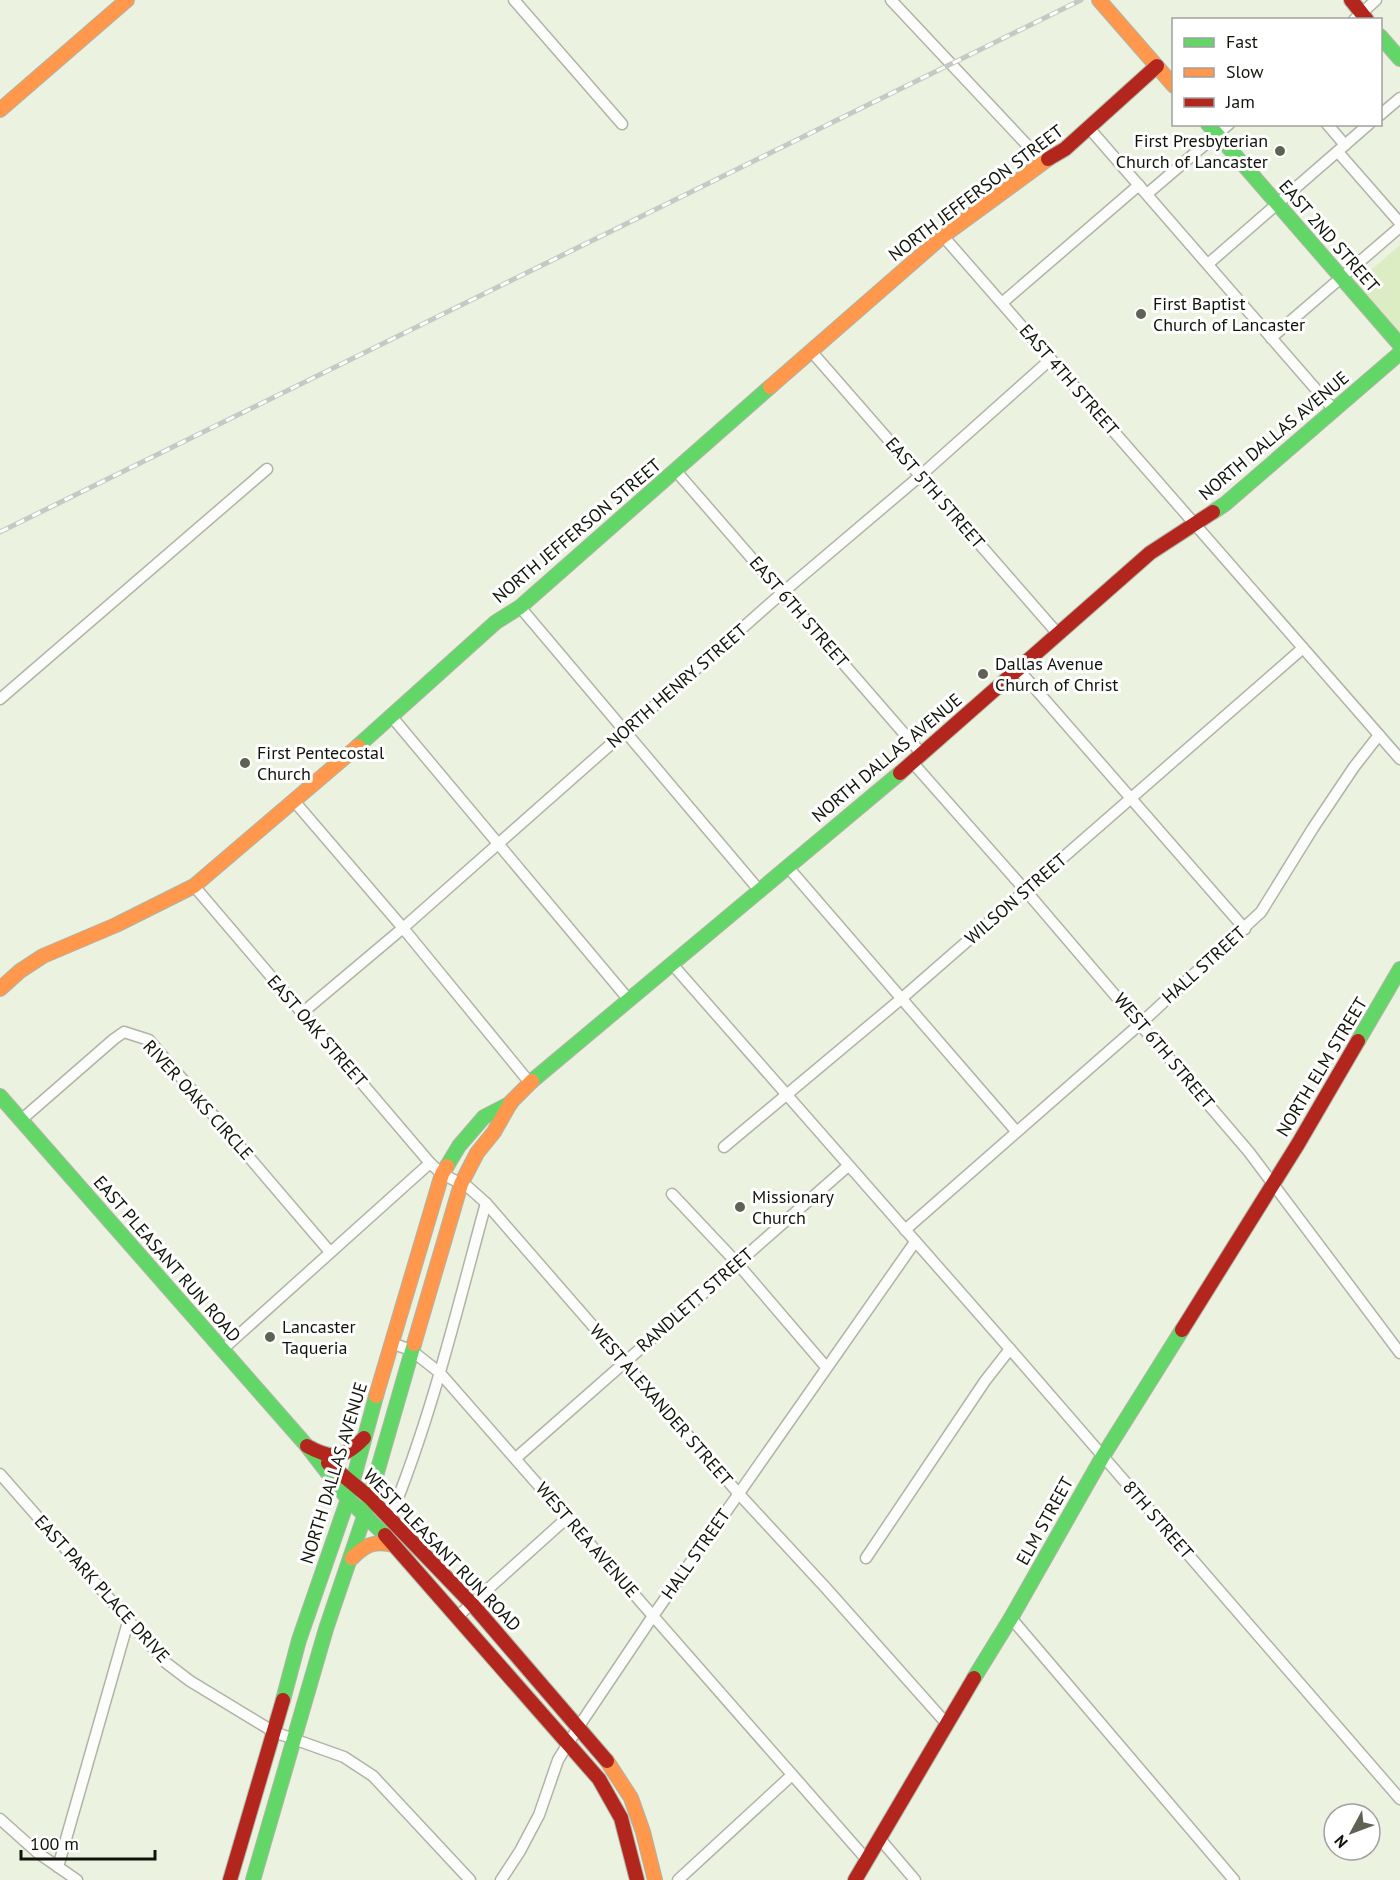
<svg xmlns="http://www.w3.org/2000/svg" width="1400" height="1880" font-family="'PT Sans',sans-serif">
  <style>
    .green { fill: #dcecc3 }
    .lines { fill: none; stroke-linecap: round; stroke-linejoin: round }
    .street-casing { stroke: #afb4a7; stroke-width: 13 }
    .fast-casing { stroke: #afb4a7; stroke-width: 16 }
    .slow-casing { stroke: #afb4a7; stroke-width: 16 }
    .jam-casing { stroke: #afb4a7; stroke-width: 16 }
    .street { stroke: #fcfdfa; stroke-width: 10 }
    .fast { stroke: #63d668; stroke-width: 14 }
    .slow { stroke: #ff974d; stroke-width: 14 }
    .jam { stroke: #b3261e; stroke-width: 14 }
    .rail-casing { stroke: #c6c8c3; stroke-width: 5 }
    .rail { stroke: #fff; stroke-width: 3; stroke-dasharray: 9; stroke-linecap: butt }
    .poi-dot { fill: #5d6254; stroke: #fff; stroke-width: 2 }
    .labels { text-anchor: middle; stroke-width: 6; stroke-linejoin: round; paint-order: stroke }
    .poi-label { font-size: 18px; fill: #101409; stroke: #fff; text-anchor: start }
    .street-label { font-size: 18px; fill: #101409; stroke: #fff }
  </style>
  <rect width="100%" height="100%" fill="#ebf2e0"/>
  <path class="green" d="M 1400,245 L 1400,335 L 1355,284 Z"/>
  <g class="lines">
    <defs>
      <g id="street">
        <path d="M 514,0 L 622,124"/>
        <path d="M 891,0 L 1043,162"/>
        <path d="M 1354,20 L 1376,0"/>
        <path d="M 1380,115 L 1400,98"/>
        <path d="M 1327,124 L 1345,145"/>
        <path d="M 1089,128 L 1334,410"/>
        <path d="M 1338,152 L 1400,223"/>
        <path d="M 1147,194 L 1229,124"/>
        <path d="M 943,236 L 1400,759"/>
        <path d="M 1208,264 L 1369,124"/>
        <path d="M 1002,303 L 1139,185"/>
        <path d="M 1271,338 L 1400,227"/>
        <path d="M 811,351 L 1058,634"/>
        <path d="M 676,471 L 921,753"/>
        <path d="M 520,607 L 759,890"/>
        <path d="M 1018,669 L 1245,929"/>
        <path d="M 0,699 L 267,469"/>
        <path d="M 392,717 L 629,1000"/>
        <path d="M 912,762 L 1026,891 L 1249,1152 L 1400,1353"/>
        <path d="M 294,801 L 403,928 L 530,1083"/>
        <path d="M 787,866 L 1016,1131"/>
        <path d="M 194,886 L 430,1163 L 442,1174 L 468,1187 L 486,1203 L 739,1494 L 825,1587 L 946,1723"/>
        <path d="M 672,964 L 1010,1349 L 1400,1799"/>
        <path d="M 302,1013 L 403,928 L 782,593 L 920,476 L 1051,359"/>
        <path d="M 21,1120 L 114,1039 L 124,1032 L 149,1040 L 330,1252"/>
        <path d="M 724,1147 L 901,999 L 1303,648"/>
        <path d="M 672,1194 L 737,1263 L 826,1367"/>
        <path d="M 905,1230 L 1140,1024 L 1261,912 L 1313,828 L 1354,767 L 1379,735"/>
        <path d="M 391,1343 L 411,1350 L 440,1373 L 867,1860"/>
        <path d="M 223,1349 L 430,1163"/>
        <path d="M 516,1458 L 848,1166"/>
        <path d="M 0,1474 L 165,1662 L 190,1681 L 274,1732 L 344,1757 L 373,1776 L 470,1880"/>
        <path d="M 390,1518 C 432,1416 457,1309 486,1203"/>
        <path d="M 866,1558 L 985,1381 L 1010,1349"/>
        <path d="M 458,1616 L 568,1517"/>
        <path d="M 1011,1618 L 1234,1880"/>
        <path d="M 0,1819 L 38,1853 L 77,1880"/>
        <path d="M 880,1839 L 915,1880"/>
        <path d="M 58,1867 L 128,1622"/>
        <path d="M 501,1880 L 520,1851 L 539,1815 L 558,1760 L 579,1726 L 653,1616 L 915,1242"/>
        <path d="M 678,1880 L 792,1775"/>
      </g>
      <g id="fast">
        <path d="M 1380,36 L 1400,59"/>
        <path d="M 1208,124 L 1400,345"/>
        <path d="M 1213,512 L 1225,504 L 1400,353"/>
        <path d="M 358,746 L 496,622 L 520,607 L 770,387"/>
        <path d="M 1358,1041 L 1400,969"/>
        <path d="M 532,1081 L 900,773"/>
        <path d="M 0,1096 L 307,1446 L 348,1499 L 385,1535"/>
        <path d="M 447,1166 L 459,1146 L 484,1117 L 511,1103"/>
        <path d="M 974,1678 L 1011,1618 L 1103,1456 L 1182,1330"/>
        <path d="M 283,1700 L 299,1640 L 348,1499 L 376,1396"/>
        <path d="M 253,1880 L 326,1629 L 365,1514 L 414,1344"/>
      </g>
      <g id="slow">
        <path d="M 1099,0 L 1174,86"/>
        <path d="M 0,110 L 127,0"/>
        <path d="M 770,387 L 943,236 L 1048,159"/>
        <path d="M 0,989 L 20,971 L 43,956 L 116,925 L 194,886 L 358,746"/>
        <path d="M 414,1344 L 461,1184 L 477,1153 L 494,1132 L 511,1102 L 532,1081"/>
        <path d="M 376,1396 L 442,1174 L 447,1166"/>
        <path d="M 352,1558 C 365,1545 375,1540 394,1545"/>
        <path d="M 607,1761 L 631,1798 L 643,1832 L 655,1880"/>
      </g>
      <g id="jam">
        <path d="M 1351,0 L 1367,20"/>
        <path d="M 1048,159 L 1065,149 L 1157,66"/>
        <path d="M 900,773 L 1150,553 L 1213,512"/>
        <path d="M 1182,1330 L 1298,1144 L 1358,1041"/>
        <path d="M 307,1446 C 332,1460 344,1459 364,1438"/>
        <path d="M 328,1463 L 369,1497 L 472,1604 L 607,1761"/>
        <path d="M 385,1535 L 599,1779 L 621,1818 L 637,1880"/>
        <path d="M 230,1880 L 283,1700"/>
        <path d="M 855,1880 L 974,1678"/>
      </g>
    </defs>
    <use href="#street" class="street-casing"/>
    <use href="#fast" class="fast-casing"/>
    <use href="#slow" class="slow-casing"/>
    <use href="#jam" class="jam-casing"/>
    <use href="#street" class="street"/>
    <use href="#fast" class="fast"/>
    <use href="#slow" class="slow"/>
    <use href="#jam" class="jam"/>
    <defs>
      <path id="rail" d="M 0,532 L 1081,0"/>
    </defs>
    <use href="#rail" class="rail-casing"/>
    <use href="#rail" class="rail"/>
  </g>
  <g class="poi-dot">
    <circle cx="1280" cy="151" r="6"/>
    <circle cx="1141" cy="314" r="6"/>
    <circle cx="983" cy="674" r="6"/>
    <circle cx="245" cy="763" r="6"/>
    <circle cx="740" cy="1207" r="6"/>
    <circle cx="270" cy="1337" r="6"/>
  </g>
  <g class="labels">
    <g class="poi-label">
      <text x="1268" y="147" text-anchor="end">First Presbyterian<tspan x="1268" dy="21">Church of Lancaster</tspan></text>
      <text x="1153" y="310">First Baptist<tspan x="1153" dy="21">Church of Lancaster</tspan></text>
      <text x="995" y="670">Dallas Avenue<tspan x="995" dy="21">Church of Christ</tspan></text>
      <text x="257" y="759">First Pentecostal<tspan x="257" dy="21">Church</tspan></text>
      <text x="752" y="1203">Missionary<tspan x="752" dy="21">Church</tspan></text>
      <text x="282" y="1333">Lancaster<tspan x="282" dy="21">Taqueria</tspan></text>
    </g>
    <g class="street-label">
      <text transform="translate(976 193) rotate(-37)" y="6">NORTH JEFFERSON STREET</text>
      <text transform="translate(1329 236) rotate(49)" y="6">EAST 2ND STREET</text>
      <text transform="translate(1069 380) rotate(49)" y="6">EAST 4TH STREET</text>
      <text transform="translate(1274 436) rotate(-40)" y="6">NORTH DALLAS AVENUE</text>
      <text transform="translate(935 493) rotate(49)" y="6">EAST 5TH STREET</text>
      <text transform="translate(577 531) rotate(-40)" y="6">NORTH JEFFERSON STREET</text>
      <text transform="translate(799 612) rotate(49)" y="6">EAST 6TH STREET</text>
      <text transform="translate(677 686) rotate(-41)" y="6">NORTH HENRY STREET</text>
      <text transform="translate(887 758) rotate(-40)" y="6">NORTH DALLAS AVENUE</text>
      <text transform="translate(1016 899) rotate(-41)" y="6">WILSON STREET</text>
      <text transform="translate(1204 965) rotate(-42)" y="6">HALL STREET</text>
      <text transform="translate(317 1031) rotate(49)" y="6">EAST OAK STREET</text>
      <text transform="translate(1164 1051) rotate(50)" y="6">WEST 6TH STREET</text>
      <text transform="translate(1322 1067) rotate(-59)" y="6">NORTH ELM STREET</text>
      <text transform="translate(198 1100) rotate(48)" y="6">RIVER OAKS CIRCLE</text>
      <text transform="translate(167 1259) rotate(49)" y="6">EAST PLEASANT RUN ROAD</text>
      <text transform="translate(695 1300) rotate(-41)" y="6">RANDLETT STREET</text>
      <text transform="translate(661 1405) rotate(49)" y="6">WEST ALEXANDER STREET</text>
      <text transform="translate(334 1473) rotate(-73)" y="6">NORTH DALLAS AVENUE</text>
      <text transform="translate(1158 1520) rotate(49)" y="6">8TH STREET</text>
      <text transform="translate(1045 1521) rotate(-61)" y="6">ELM STREET</text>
      <text transform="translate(587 1540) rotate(49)" y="6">WEST REA AVENUE</text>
      <text transform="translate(442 1550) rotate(46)" y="6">WEST PLEASANT RUN ROAD</text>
      <text transform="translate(696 1554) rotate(-55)" y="6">HALL STREET</text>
      <text transform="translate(102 1589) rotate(48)" y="6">EAST PARK PLACE DRIVE</text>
    </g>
  </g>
  <rect x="1172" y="18" width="210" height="108" fill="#ffffff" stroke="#9fa19d" stroke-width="1.5"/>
  <rect x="1184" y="38" width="30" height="9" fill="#63d668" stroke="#9fa19d" stroke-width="1.5"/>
  <text x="1226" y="48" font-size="18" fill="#101409">Fast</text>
  <rect x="1184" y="68" width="30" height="9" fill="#ff974d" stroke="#9fa19d" stroke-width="1.5"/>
  <text x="1226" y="78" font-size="18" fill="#101409">Slow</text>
  <rect x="1184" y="98" width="30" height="9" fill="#b3261e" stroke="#9fa19d" stroke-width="1.5"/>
  <text x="1226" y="108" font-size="18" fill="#101409">Jam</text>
  <g transform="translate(1352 1832) rotate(229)"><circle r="28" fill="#ffffff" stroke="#9fa19d" stroke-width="1.5"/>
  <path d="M0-4.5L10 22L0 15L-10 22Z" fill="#5d6254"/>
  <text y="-9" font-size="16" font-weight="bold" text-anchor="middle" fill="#101409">N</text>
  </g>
  <path d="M21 1850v9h134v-9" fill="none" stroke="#101409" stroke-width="3"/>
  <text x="30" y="1850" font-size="18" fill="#101409" stroke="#ffffff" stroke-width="4.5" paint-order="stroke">100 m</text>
</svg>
